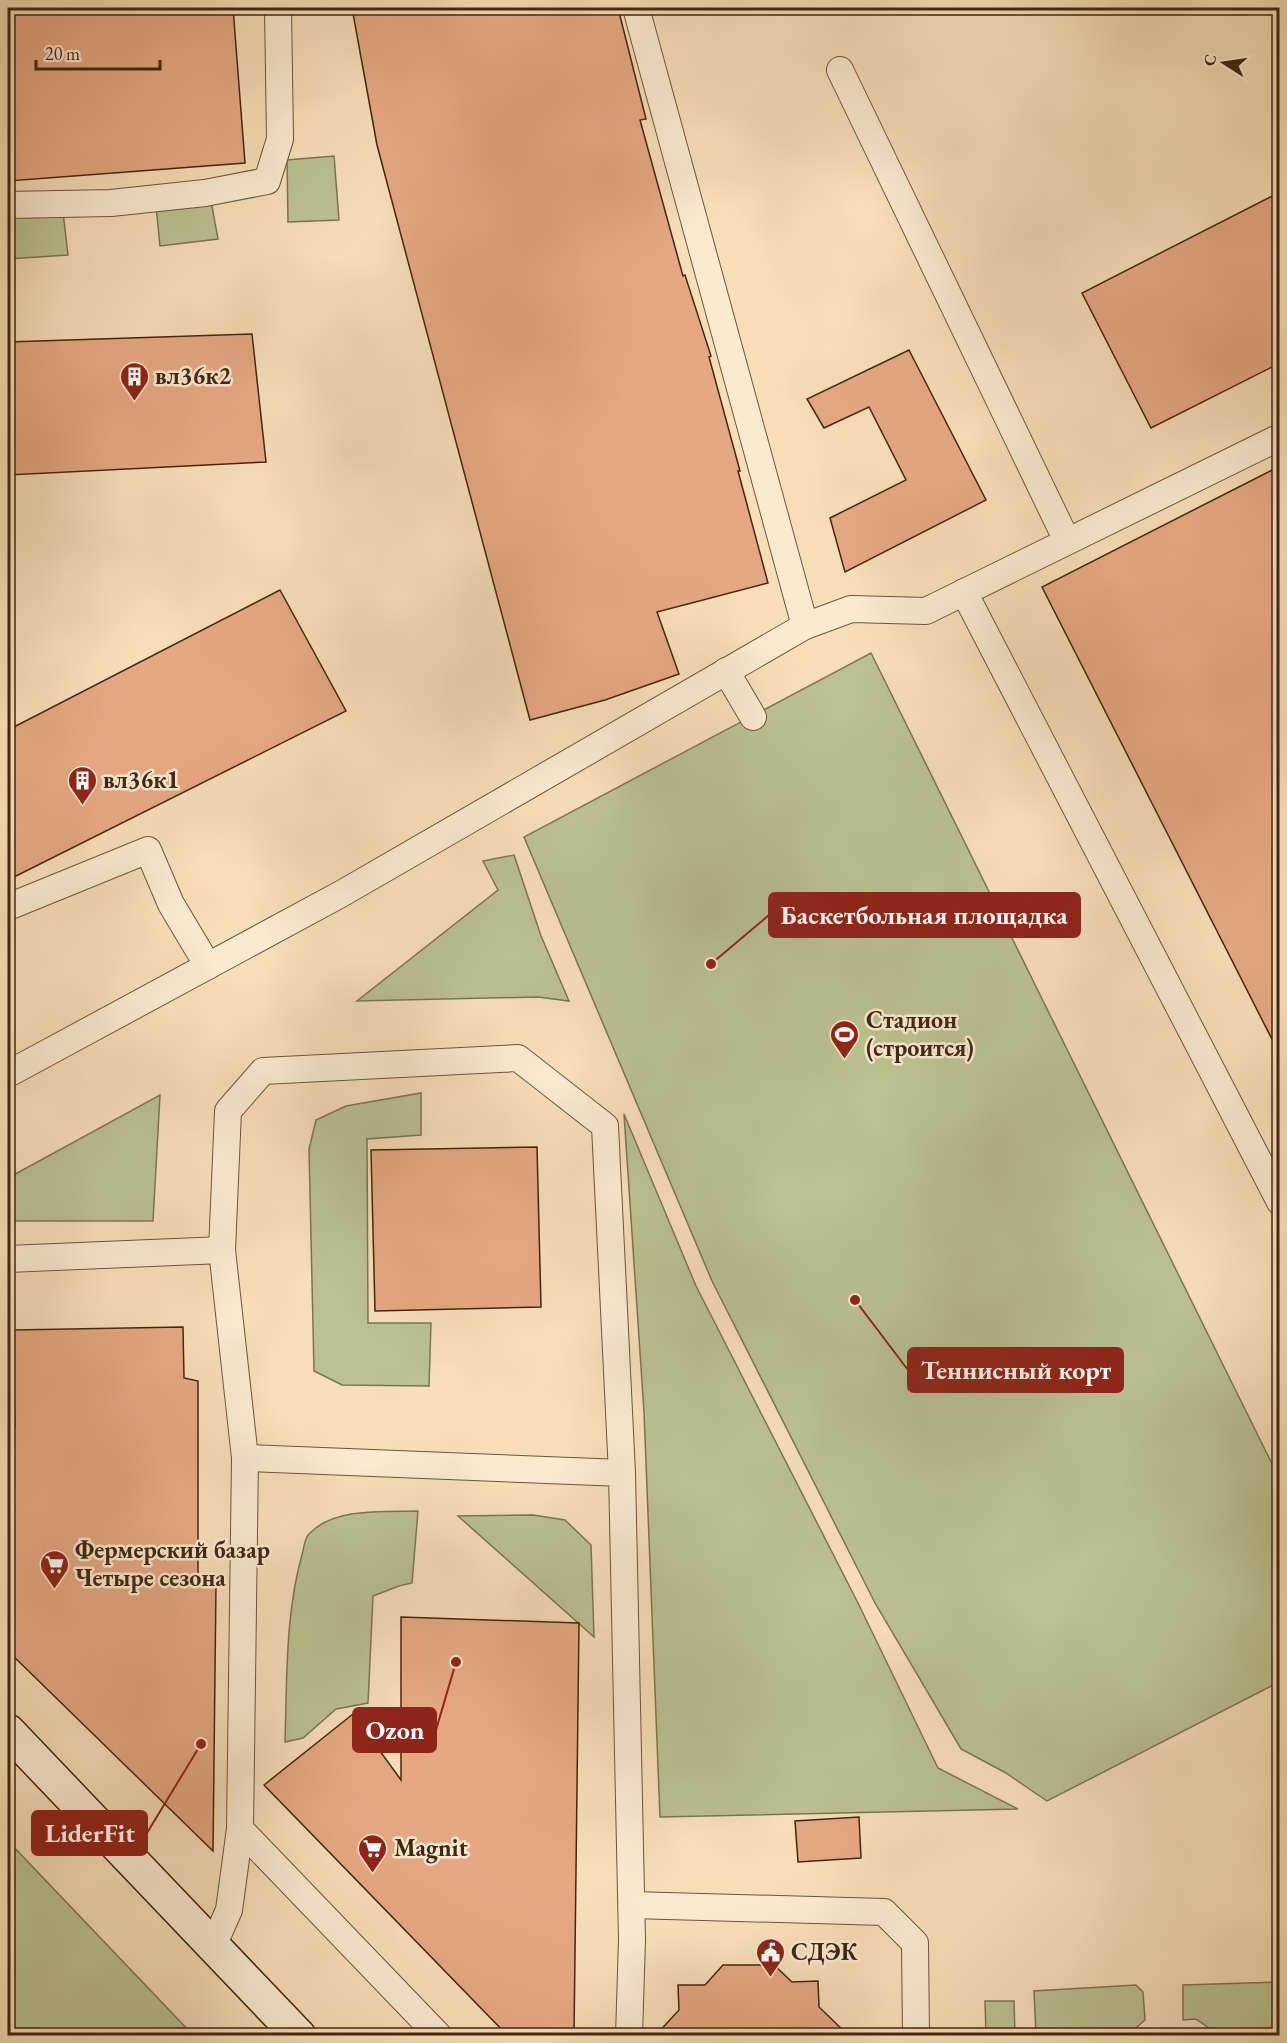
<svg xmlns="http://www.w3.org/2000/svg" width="1287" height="2043" font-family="'EB Garamond',serif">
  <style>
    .green { fill: #bac290; stroke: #7d7452; stroke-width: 1.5 }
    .building { fill: #e6a883; stroke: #402614; stroke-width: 1.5 }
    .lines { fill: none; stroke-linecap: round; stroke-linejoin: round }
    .lane-casing { stroke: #6e543d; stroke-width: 28 }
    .secondary-casing { stroke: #402614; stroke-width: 36 }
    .lane { stroke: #faead0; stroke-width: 26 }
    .secondary { stroke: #faead0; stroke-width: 33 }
    .labels { text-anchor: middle; stroke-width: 5; stroke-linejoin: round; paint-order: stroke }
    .poi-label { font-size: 24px; font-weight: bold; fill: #402614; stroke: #faead0; text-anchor: start }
    .leader { fill: none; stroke: #8f2418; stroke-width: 2 }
    .callout-dot { fill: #8f2418; stroke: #faead0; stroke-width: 2 }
    .callout { fill: #8f2418; stroke: #8f2418; stroke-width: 2 }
    .callout-label { font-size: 26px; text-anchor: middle; font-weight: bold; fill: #fff }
  </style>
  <rect width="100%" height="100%" fill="#f7deb7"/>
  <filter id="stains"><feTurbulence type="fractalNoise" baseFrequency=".00333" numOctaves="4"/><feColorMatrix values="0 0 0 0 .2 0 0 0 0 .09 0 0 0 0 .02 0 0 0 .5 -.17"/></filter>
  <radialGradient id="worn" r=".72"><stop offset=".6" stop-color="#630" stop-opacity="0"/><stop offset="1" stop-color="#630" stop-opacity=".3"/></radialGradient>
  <g class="green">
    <path d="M 334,156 L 339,220 L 288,222 L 287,160 Z"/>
    <path d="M 211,201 L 218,239 L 160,246 L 156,206 Z"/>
    <path d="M 63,212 L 68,255 L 8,259 L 8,214 Z"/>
    <path d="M 871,653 L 1279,1478 L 1279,1682 L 1047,1801 L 1006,1773 L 961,1749 L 875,1603 L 712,1281 L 524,837 Z"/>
    <path d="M 514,855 L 541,936 L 569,1001 L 538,997 L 357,1001 L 498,890 L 483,861 Z"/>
    <path d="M 421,1093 L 421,1135 L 367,1139 L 368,1323 L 431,1323 L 429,1386 L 342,1385 L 314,1371 L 309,1149 L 316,1120 L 346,1106 Z"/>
    <path d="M 160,1095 L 153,1221 L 8,1221 L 8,1178 Z"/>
    <path d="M 624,1114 L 696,1286 L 858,1603 L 938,1768 L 1018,1809 L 660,1817 L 644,1412 Z"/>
    <path d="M 418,1511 L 412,1583 L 399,1586 L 373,1596 L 368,1703 L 336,1709 L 303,1738 L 285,1742 C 287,1679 285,1613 303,1551 C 304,1546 305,1538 309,1534 C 334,1507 385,1512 418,1511 Z"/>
    <path d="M 533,1515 L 565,1520 L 591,1545 L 594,1637 L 458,1516 Z"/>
    <path d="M 8,1841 L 193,2035 L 8,2035 Z"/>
    <path d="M 1279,1982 L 1279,2035 L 1240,2035 L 1240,2031 L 1213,2031 L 1196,2019 L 1183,2020 L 1183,1985 Z"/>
    <path d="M 1136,1985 L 1143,1992 L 1145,2020 L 1128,2035 L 1036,2035 L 1034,1991 Z"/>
    <path d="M 985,2001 L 1014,2001 L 1015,2035 L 986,2035 Z"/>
  </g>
  <g class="building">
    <path d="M 8,8 L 233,8 L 245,163 L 8,181 Z"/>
    <path d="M 352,8 L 618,8 L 646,119 L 640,120 L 683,276 L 685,275 L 711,356 L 709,357 L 740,471 L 738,471 L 768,583 L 657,612 L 679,674 L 605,700 L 530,720 L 377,145 Z"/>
    <path d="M 1280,192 L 1280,363 L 1151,428 L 1082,293 Z"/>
    <path d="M 252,334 L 266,462 L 8,475 L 8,342 Z"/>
    <path d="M 909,350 L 986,500 L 845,572 L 830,518 L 906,480 L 869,407 L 824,428 L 807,399 Z"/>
    <path d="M 1280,466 L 1280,1055 L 1042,587 Z"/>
    <path d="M 280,590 L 346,711 L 8,880 L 8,730 Z"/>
    <path d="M 537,1147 L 541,1307 L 375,1311 L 371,1150 Z"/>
    <path d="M 183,1327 L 184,1378 L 198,1381 L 198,1582 L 216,1583 L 213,1851 L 8,1651 L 8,1434 L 15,1427 L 13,1330 Z"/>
    <path d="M 401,1617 L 579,1623 L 574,2036 L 508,2036 L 264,1785 L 353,1714 L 401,1780 Z"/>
    <path d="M 859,1817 L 861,1858 L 798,1862 L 795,1821 Z"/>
    <path d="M 723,1965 L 774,1965 L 792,1982 L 818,1981 L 819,2007 L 849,2036 L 655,2036 L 679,2010 L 678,1985 L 705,1985 Z"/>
  </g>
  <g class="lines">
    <defs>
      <g id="lane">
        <path d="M 840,70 L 1067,541"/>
        <path d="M 8,205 L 111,203 L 205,193 L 267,181 L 280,139 L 278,8"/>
        <path d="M 964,592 L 1280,1202"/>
        <path d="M 805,626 L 851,609 L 926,611 L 1280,437"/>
        <path d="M 726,671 L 753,717"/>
        <path d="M 8,907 L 148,850 L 171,904 L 208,966"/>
        <path d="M 8,1074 L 341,894 L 805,626 L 636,8"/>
        <path d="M 8,1259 L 222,1250"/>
        <path d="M 245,1458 L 622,1473 L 632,1940 L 629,2036"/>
        <path d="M 240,1829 L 245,1458 L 222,1250 L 228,1111 L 263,1071 L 518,1058 L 605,1126 L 622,1473"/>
        <path d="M 632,1905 L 884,1912 L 915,1943 L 916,2036"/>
        <path d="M 213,1946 L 229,1910 L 240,1829 L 439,2036"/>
      </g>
      <path id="secondary" d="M 8,1731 L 299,2036"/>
    </defs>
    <use href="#lane" class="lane-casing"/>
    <use href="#secondary" class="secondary-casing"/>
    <use href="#lane" class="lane"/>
    <use href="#secondary" class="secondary"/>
  </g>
  <defs>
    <symbol id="building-pin" viewBox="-11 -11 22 30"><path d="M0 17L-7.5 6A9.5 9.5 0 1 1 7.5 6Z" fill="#8f2418" stroke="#faead0"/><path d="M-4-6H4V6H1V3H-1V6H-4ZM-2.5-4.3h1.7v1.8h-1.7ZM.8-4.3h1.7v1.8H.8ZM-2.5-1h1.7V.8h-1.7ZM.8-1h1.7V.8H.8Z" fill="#fff"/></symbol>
    <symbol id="stadium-pin" viewBox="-11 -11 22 30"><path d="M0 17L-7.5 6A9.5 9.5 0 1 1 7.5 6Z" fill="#8f2418" stroke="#faead0"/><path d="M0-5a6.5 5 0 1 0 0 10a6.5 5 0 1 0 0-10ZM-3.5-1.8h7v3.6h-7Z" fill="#fff"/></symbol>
    <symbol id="supermarket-pin" viewBox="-11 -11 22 30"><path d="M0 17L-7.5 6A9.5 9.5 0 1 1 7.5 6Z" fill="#8f2418" stroke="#faead0"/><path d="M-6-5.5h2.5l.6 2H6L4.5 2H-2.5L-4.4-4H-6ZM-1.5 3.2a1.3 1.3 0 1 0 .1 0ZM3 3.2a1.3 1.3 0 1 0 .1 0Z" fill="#fff"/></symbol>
    <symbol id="civic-pin" viewBox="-11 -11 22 30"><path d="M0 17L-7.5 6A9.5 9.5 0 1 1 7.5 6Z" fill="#8f2418" stroke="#faead0"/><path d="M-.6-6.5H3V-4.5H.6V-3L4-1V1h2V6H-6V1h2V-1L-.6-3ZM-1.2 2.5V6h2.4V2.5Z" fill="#fff"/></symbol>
  </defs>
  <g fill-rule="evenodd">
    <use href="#building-pin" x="118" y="360" width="33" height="45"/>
    <use href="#building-pin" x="66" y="764" width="33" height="45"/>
    <use href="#stadium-pin" x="828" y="1018" width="33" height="45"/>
    <use href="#supermarket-pin" x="38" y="1548" width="33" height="45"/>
    <use href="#supermarket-pin" x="356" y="1832" width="33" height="45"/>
    <use href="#civic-pin" x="754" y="1936" width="33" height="45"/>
  </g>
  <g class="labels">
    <g class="poi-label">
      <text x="155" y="384">вл36к2</text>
      <text x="103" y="788">вл36к1</text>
      <text x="866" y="1028">Стадион<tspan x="866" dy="28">(строится)</tspan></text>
      <text x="75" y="1558">Фермерский базар<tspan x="75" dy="28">Четыре сезона</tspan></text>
      <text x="394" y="1856">Magnit</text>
      <text x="791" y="1960">СДЭК</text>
    </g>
  </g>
  <path class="leader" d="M711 964L769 915M855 1300L908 1370M456 1662L436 1730M201 1744L147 1833"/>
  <g class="callout-dot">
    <circle cx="711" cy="964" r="6"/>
    <circle cx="855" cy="1300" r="6"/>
    <circle cx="456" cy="1662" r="6"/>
    <circle cx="201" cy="1744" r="6"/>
  </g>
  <g class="callout">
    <rect x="769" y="893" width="311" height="44" rx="6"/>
    <rect x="908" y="1348" width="215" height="44" rx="6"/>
    <rect x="353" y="1708" width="83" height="44" rx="6"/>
    <rect x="32" y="1811" width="115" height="44" rx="6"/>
  </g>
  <g class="callout-label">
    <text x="924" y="924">Баскетбольная площадка</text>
    <text x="1016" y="1379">Теннисный корт</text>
    <text x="395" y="1739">Ozon</text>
    <text x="90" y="1842">LiderFit</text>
  </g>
  <rect width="1287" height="2043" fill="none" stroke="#f7deb7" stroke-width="30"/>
  <rect x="9" y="9" width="1269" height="2025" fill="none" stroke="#402614" stroke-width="3"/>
  <rect x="15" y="15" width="1257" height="2013" fill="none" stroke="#402614" stroke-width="1.5"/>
  <g transform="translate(1224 63) rotate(282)" stroke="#faead0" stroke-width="4.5" paint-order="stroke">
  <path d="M0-4.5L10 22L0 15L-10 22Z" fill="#402614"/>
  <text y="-9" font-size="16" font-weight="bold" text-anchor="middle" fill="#402614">С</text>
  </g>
  <path d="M36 60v9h124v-9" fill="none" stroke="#402614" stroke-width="3"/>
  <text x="45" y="60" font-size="18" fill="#402614" stroke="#faead0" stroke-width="4.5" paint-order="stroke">20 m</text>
  <rect width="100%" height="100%" filter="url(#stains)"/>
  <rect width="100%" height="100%" fill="url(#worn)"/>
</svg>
